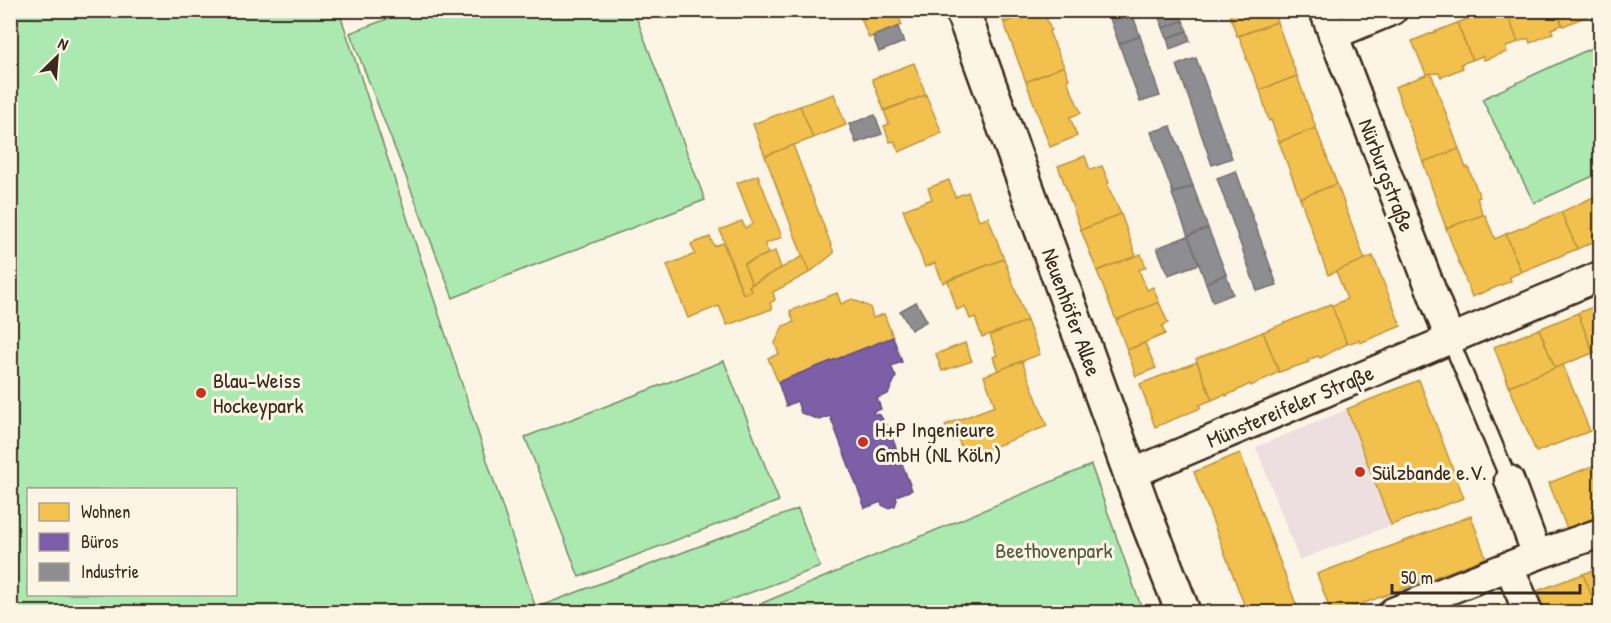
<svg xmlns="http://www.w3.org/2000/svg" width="1611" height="623" font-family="'Patrick Hand',sans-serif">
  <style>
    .built { fill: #eddee0 }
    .green { fill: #abe9b0; stroke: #738a67; stroke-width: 1.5; fill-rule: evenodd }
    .homes { fill: #f2c14e; stroke: #bb9440; stroke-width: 1.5 }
    .offices { fill: #7b5ea7; stroke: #684e7e; stroke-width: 1.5 }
    .industry { fill: #8d8d92; stroke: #746f6f; stroke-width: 1.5 }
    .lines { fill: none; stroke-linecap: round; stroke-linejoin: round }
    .lane-casing { stroke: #3b2a1e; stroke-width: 20 }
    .street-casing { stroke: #3b2a1e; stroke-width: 33 }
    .secondary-casing { stroke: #3b2a1e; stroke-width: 38 }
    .lane { stroke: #fcf5e5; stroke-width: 15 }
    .street { stroke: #fcf5e5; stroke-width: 28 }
    .secondary { stroke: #fcf5e5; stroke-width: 33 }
    .poi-dot { fill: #c8321e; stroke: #fcf5e5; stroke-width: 2 }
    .labels { text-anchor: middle; stroke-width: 6; stroke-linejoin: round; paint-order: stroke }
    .street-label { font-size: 22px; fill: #3b2a1e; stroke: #fcf5e5 }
    .poi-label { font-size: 22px; fill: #3b2a1e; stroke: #fcf5e5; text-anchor: start }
    .park-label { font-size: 22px; fill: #575a42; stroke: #fcf5e5 }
  </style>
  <rect width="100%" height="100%" fill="#fcf5e5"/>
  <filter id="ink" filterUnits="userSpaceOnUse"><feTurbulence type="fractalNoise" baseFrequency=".0167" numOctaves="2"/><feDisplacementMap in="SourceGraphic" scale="12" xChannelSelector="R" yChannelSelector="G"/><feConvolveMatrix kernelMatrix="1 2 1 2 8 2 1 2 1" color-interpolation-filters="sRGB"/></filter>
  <g filter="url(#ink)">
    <path class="built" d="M 1419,380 L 1464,498 L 1299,560 L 1256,447 Z"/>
    <g class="green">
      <path d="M 10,11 L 339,11 L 537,612 L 11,612 ZM 28,490 L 236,490 L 236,594 L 28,594 Z"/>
      <path d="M 408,11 L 634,11 L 705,200 L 514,273 L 453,298 L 350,33 Z"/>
      <path d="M 1600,44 L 1600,173 L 1534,203 L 1482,99 Z"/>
      <path d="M 724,361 L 779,501 L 579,577 L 525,437 Z"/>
      <path d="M 1091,465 L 1143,612 L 741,612 Z"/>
      <path d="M 798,509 L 820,567 L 698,612 L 546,612 L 543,605 Z"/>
    </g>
    <g class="homes">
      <path d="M 876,10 L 896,10 L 902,25 L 869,38 L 860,16 Z"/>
      <path d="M 999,10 L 1036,10 L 1004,23 Z"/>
      <path d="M 1036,10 L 1043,10 L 1051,30 L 1049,32 L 1064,66 L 1026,82 L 1004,23 Z"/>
      <path d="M 1228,10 L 1273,10 L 1277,22 L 1237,36 Z"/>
      <path d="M 1490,10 L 1506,10 L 1518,42 L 1506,47 L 1507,52 L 1484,60 L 1483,56 L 1472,60 L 1457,23 Z"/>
      <path d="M 1506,10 L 1557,10 L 1562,25 L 1551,29 L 1553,33 L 1530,43 L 1528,38 L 1518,42 Z"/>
      <path d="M 1557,10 L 1600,10 L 1600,11 L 1563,26 Z"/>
      <path d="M 1277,22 L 1297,76 L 1260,90 L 1246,58 L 1247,58 L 1239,36 Z"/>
      <path d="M 1457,23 L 1472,60 L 1461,64 L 1463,68 L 1441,77 L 1439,73 L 1426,74 L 1412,41 Z"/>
      <path d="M 914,63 L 926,95 L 884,110 L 872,79 Z"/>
      <path d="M 1064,66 L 1069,79 L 1067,80 L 1081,113 L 1070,117 L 1077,136 L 1050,147 L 1026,82 Z"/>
      <path d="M 1431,73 L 1459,149 L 1423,162 L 1395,87 Z"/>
      <path d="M 1297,76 L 1316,128 L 1279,142 L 1271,120 L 1269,121 L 1260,90 Z"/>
      <path d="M 834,94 L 846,125 L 813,138 L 800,106 Z"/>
      <path d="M 926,95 L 942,133 L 899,152 L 894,141 L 890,142 L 884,126 L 889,124 L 884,111 Z"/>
      <path d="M 800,106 L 813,138 L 765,156 L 753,124 Z"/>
      <path d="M 1316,128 L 1337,184 L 1300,198 L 1279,142 Z"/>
      <path d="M 793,145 L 834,253 L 809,273 L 765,156 Z"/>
      <path d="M 1459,149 L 1466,168 L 1468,167 L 1480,197 L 1477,198 L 1483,215 L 1446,228 L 1423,162 Z"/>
      <path d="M 1085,156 L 1090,170 L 1102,166 L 1109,183 L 1107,184 L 1121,214 L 1081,230 L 1058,166 Z"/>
      <path d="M 758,175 L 782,237 L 765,244 L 768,254 L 744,264 L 752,284 L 749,286 L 752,291 L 743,294 L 720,230 L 742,221 L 745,228 L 753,224 L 737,183 Z"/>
      <path d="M 949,180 L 955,197 L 968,192 L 979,220 L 988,217 L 1004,259 L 953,278 L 943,283 L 935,263 L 925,267 L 903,210 L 932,199 L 928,188 Z"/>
      <path d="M 1337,184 L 1365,260 L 1328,275 L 1300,198 Z"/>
      <path d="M 1600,194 L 1600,239 L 1577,249 L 1561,212 Z"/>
      <path d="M 1561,212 L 1577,249 L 1521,272 L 1506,234 Z"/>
      <path d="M 1121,214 L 1136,256 L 1097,271 L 1081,230 Z"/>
      <path d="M 1483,215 L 1485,215 L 1495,239 L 1506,234 L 1521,272 L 1510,277 L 1511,281 L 1472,297 L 1446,228 Z"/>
      <path d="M 710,237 L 714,246 L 723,243 L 743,294 L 752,291 L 749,286 L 803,256 L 809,273 L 773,292 L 775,300 L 770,303 L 772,309 L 727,325 L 719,306 L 688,318 L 667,265 L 695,254 L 691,244 Z"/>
      <path d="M 775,251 L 781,268 L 752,284 L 744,264 Z"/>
      <path d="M 1141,254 L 1146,267 L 1139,270 L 1147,290 L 1153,287 L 1159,302 L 1116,320 L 1097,271 Z"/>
      <path d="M 1373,256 L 1401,326 L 1360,343 L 1359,340 L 1347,344 L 1331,306 L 1347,299 L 1336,271 Z"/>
      <path d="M 1004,259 L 1027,321 L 982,337 L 975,317 L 970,319 L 965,306 L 957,310 L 948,281 Z"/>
      <path d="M 837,293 L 841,304 L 852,299 L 870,307 L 873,318 L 884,314 L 893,337 L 778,382 L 768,358 L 779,354 L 775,343 L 783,326 L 794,322 L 790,311 Z"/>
      <path d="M 1159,302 L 1168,323 L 1162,326 L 1165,334 L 1127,350 L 1116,320 Z"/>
      <path d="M 1331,304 L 1347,344 L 1320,358 L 1318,356 L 1308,360 L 1309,362 L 1279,372 L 1263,332 Z"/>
      <path d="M 1600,304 L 1600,350 L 1593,353 L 1578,313 Z"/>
      <path d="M 1578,313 L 1593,353 L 1555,368 L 1539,329 Z"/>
      <path d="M 1027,321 L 1040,354 L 998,371 L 993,357 L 997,355 L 990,335 Z"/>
      <path d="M 1539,329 L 1555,368 L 1509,386 L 1494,347 Z"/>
      <path d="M 1263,332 L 1279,372 L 1251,386 L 1250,384 L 1226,396 L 1226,394 L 1212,400 L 1196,359 Z"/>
      <path d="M 965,343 L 972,361 L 942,371 L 936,354 Z"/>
      <path d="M 1145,343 L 1156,368 L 1136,376 L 1127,350 Z"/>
      <path d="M 1022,361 L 1047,426 L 966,458 L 958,439 L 952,441 L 945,425 L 995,406 L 984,376 Z"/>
      <path d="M 1197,362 L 1212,400 L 1199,405 L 1201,408 L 1155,427 L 1140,384 Z"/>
      <path d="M 1563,365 L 1590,431 L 1536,452 L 1509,386 Z"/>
      <path d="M 1419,380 L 1464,498 L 1391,525 L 1347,409 Z"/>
      <path d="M 1240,453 L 1260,509 L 1299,612 L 1247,612 L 1194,472 Z"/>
      <path d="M 1600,463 L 1600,516 L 1567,529 L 1549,483 Z"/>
      <path d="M 1471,516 L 1486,558 L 1340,612 L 1331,612 L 1317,574 Z"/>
      <path d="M 1600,568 L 1600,609 L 1597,610 L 1583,574 Z"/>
      <path d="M 1583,574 L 1597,610 L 1590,612 L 1542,612 L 1534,592 Z"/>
      <path d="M 1516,600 L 1521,612 L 1482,612 Z"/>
    </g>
    <path class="offices" d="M 893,337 L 902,362 L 891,366 L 896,377 L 888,394 L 877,398 L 881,409 L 873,412 L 874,414 L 880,415 L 883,420 L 878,425 L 879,427 L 887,424 L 912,490 L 896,496 L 897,500 L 895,506 L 888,508 L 882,505 L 881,502 L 865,508 L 830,416 L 819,420 L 801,413 L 797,401 L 786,406 L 778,382 Z"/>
    <g class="industry">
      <path d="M 1107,10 L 1131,10 L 1140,36 L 1119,44 Z"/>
      <path d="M 1179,11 L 1183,21 L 1163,28 L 1159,18 Z"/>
      <path d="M 1183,21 L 1187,31 L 1167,38 L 1163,28 Z"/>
      <path d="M 898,27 L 904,42 L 879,52 L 873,36 Z"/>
      <path d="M 1187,31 L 1190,41 L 1170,49 L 1167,38 Z"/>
      <path d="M 1140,36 L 1160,96 L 1140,102 L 1119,44 Z"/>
      <path d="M 1196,58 L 1232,158 L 1212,165 L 1177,65 Z"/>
      <path d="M 875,115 L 882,134 L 856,143 L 849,124 Z"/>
      <path d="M 1171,126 L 1193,186 L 1173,193 L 1151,132 Z"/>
      <path d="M 1236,171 L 1277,285 L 1257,291 L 1217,178 Z"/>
      <path d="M 1193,186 L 1208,228 L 1188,236 L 1172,194 Z"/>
      <path d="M 1208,228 L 1226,274 L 1206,283 L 1188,236 Z"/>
      <path d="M 1188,236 L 1199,264 L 1168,275 L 1157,248 Z"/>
      <path d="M 1226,274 L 1233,294 L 1213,302 L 1206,283 Z"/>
      <path d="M 916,302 L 927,321 L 911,330 L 900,311 Z"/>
    </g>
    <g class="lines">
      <defs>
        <path id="lane" d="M 1450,339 L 1509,480"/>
        <g id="street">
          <path d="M 1324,10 L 1450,339"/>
          <path d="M 1333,35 L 1393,10"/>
          <path d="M 1131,474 L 1600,276"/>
          <path d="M 1509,480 L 1537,555"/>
          <path d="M 1509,566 L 1528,612"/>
          <path d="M 1393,612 L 1537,555 L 1600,533"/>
        </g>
        <path id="secondary" d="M 962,10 L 1148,522 L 1183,612"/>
      </defs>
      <use href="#lane" class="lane-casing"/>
      <use href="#street" class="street-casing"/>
      <use href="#secondary" class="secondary-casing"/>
      <use href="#lane" class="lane"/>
      <use href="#street" class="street"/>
      <use href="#secondary" class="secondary"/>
    </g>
  </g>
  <g class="poi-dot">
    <circle cx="201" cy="393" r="6"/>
    <circle cx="863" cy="442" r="6"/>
    <circle cx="1360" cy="472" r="6"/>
  </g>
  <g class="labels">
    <g class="street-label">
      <text transform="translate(1387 175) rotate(69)" y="8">Nürburgstraße</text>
      <text transform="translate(1072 312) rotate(70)" y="8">Neuenhöfer Allee</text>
      <text transform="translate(1290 406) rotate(-23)" y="8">Münstereifeler Straße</text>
    </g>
    <g class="poi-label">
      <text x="213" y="388">Blau-Weiss<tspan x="213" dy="25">Hockeypark</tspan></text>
      <text x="875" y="437">H+P Ingenieure<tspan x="875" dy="25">GmbH (NL Köln)</tspan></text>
      <text x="1372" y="480">Sülzbande e.V.</text>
    </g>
    <g class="park-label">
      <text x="1054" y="558">Beethovenpark</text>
    </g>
  </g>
  <rect width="1611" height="623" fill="none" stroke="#fcf5e5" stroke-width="36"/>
  <rect x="18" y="18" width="1575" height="587" fill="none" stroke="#3b2a1e" stroke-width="2" filter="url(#ink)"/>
  <rect x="27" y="488" width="210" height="108" fill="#fcf5e5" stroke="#afa495" stroke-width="1.5"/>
  <rect x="39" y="503" width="30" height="18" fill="#f2c14e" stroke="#afa495" stroke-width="1.5"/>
  <text x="81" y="518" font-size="18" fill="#3b2a1e">Wohnen</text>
  <rect x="39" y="533" width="30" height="18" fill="#7b5ea7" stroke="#afa495" stroke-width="1.5"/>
  <text x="81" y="548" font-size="18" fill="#3b2a1e">Büros</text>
  <rect x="39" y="563" width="30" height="18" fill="#8d8d92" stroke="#afa495" stroke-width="1.5"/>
  <text x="81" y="578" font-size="18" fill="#3b2a1e">Industrie</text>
  <g transform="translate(57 57) rotate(25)" stroke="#fcf5e5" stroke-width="4.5" paint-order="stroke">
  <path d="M0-4.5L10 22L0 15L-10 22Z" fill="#3b2a1e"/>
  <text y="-9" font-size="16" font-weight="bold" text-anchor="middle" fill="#3b2a1e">N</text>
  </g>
  <path d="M1392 584v9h188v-9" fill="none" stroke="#3b2a1e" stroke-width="3"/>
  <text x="1401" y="584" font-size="18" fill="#3b2a1e" stroke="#fcf5e5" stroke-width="4.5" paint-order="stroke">50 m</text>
</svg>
